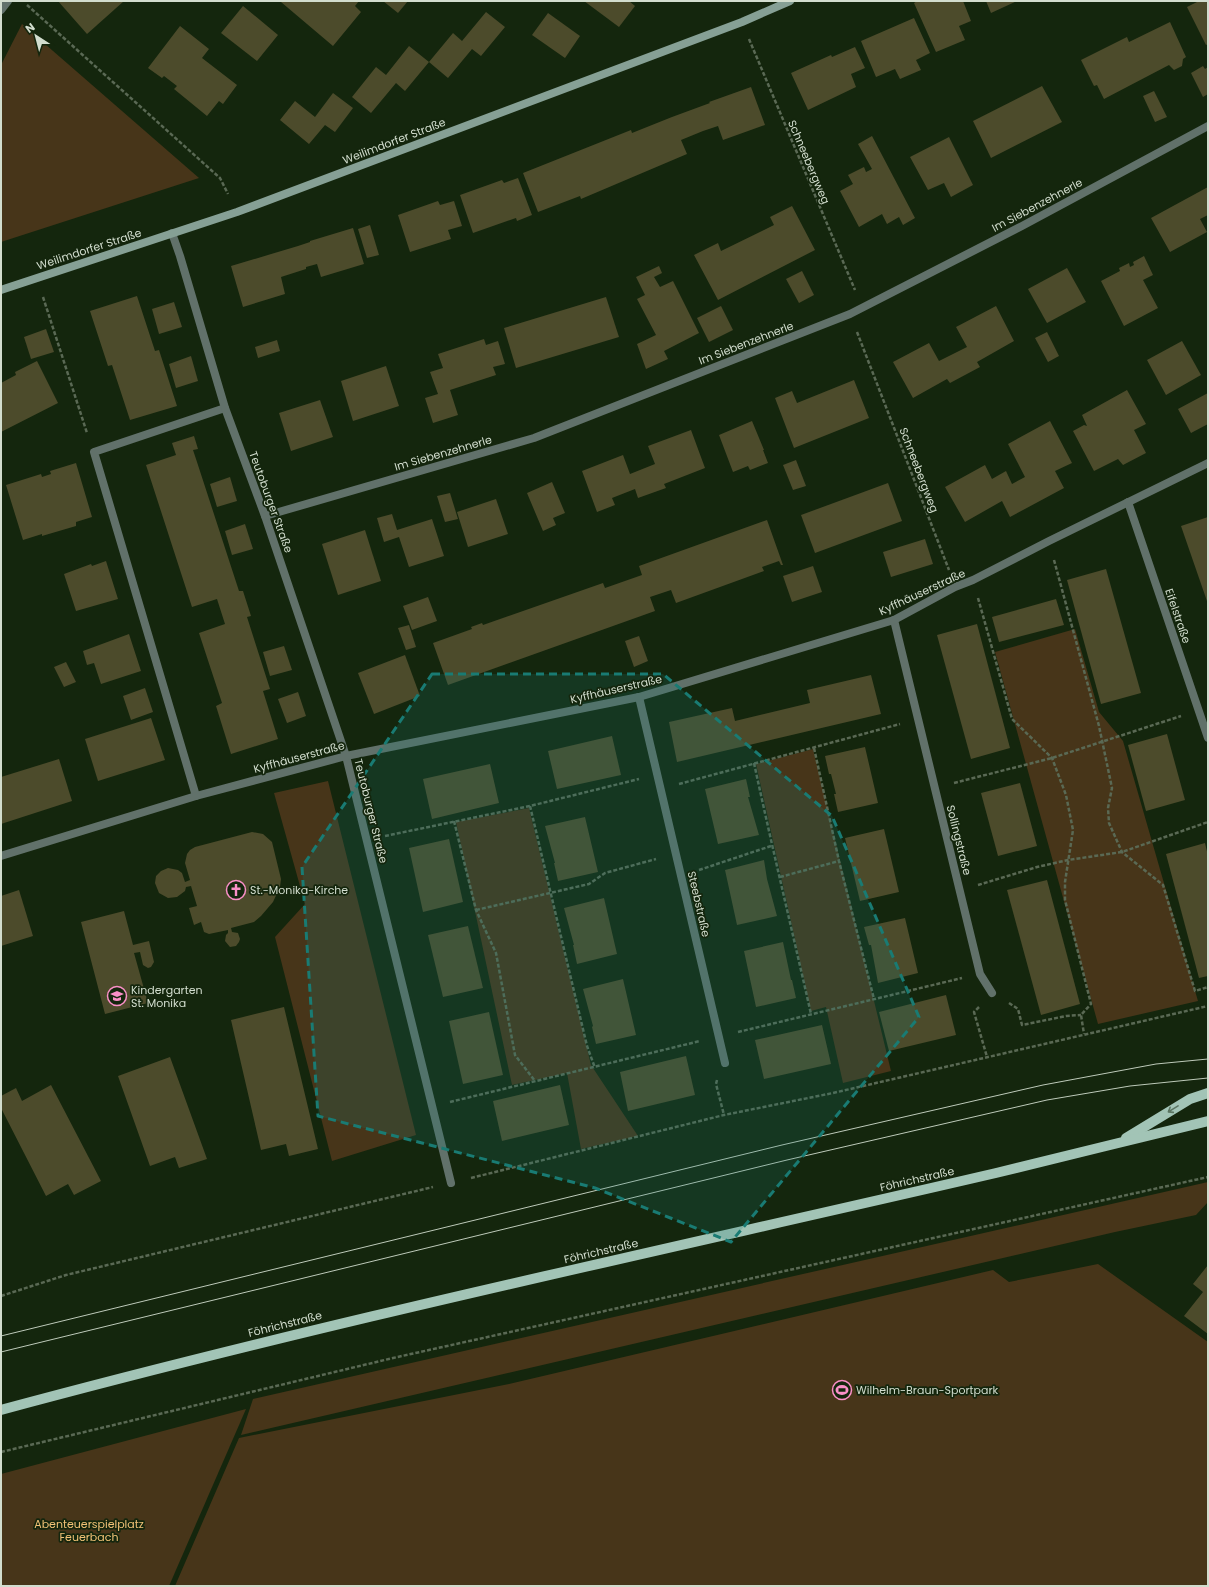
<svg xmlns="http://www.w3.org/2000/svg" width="1209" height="1587" font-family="Poppins,sans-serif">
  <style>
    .green { fill: #473519 }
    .building { fill: #4c4b2b }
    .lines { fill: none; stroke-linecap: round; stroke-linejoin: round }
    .path { stroke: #5a6954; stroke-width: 2.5; stroke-dasharray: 4 2; stroke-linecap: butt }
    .lane { stroke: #61716a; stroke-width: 8 }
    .street { stroke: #61716a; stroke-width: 8 }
    .secondary { stroke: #86a095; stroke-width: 8 }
    .primary { stroke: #a2c4b6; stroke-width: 10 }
    .tram { stroke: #becaba; stroke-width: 1 }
    .oneway { stroke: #5b7562 }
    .marked { fill: #197b73; fill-opacity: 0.2; stroke: #197b73; stroke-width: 3; stroke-dasharray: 8 5; stroke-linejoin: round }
    .labels { text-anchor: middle; stroke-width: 3.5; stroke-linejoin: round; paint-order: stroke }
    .street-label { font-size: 11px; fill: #d2ddce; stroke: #14260d }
    .poi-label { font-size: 11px; fill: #d2ddce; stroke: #14260d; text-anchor: start }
    .park-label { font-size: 11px; fill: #f1c176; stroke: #14260d }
  </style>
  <rect width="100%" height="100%" fill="#14260d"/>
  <g class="green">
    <path d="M 22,24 L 199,178 L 1,242 L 1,65 Z"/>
    <path d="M 1075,629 L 1099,712 L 1123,741 L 1198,1001 L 1098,1024 L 995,652 Z"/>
    <path d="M 813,749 L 891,1071 L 843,1083 L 826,1007 L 811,1011 L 756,764 Z"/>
    <path d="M 328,781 L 416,1135 L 332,1161 L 275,937 L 305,904 L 274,793 Z"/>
    <path d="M 529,808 L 591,1065 L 638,1136 L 581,1149 L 567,1073 L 512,1085 L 456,822 Z"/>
    <path d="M 1208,1182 L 1208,1202 L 1196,1215 L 1115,1232 L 241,1435 L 253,1399 Z"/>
    <path d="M 1098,1264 L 1208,1342 L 1208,1586 L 175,1586 L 239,1438 L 509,1384 L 993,1270 L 1009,1282 Z"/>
    <path d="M 246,1409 L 169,1586 L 1,1586 L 1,1474 Z"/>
  </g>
  <g class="building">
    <path d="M 58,1 L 124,1 L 87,34 Z"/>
    <path d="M 282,1 L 359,1 L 355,6 L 361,12 L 333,46 L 281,2 Z"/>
    <path d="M 383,1 L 408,1 L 398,13 Z"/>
    <path d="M 584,1 L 629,1 L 635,6 L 619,27 Z"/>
    <path d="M 917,1 L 963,1 L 971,21 L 959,26 L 965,40 L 936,52 L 914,3 Z"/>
    <path d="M 986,1 L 1017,1 L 991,13 Z"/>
    <path d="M 1199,1 L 1208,1 L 1208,44 L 1206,45 L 1187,7 Z"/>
    <path d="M 243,6 L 278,35 L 257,61 L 221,33 Z"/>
    <path d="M 486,12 L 505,27 L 481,56 L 472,49 L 448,78 L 429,62 L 405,91 L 396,83 L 371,113 L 352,97 L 376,67 L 386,75 L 409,46 L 429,62 L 453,33 L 462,41 Z"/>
    <path d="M 548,13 L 580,36 L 565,58 L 532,35 Z"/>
    <path d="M 914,18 L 930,53 L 916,60 L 921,70 L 900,79 L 895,69 L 876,77 L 861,41 Z"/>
    <path d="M 1170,22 L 1186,57 L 1183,59 L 1182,66 L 1174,70 L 1169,65 L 1104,99 L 1097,85 L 1094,86 L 1081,60 L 1127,37 L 1129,42 Z"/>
    <path d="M 180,26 L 209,49 L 202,58 L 237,85 L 223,104 L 219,101 L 207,116 L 174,89 L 177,86 L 164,76 L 162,78 L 148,68 Z"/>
    <path d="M 855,47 L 865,68 L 851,74 L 856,87 L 808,110 L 791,73 L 831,55 L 832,57 Z"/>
    <path d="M 1203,66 L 1205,69 L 1208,67 L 1208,94 L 1203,97 L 1191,73 Z"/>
    <path d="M 1042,86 L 1062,122 L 991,158 L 973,121 Z"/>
    <path d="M 751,87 L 765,125 L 723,140 L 718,126 L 703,131 L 681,140 L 687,154 L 581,199 L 580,196 L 538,212 L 523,173 L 631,130 L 632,133 L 672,117 L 710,103 L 709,102 Z"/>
    <path d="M 1154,91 L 1167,117 L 1155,122 L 1143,96 Z"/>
    <path d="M 333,93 L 353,108 L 335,132 L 325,125 L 309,144 L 280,120 L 295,101 L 315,117 Z"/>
    <path d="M 872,136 L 915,218 L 903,225 L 899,217 L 887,224 L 882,214 L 859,227 L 840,191 L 853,184 L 848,175 L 864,167 L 866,172 L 872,169 L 858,144 Z"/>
    <path d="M 949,137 L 973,185 L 951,197 L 944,183 L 928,190 L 910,157 Z"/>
    <path d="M 518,178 L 532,215 L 517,221 L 516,218 L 473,233 L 460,195 L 502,180 L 504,183 Z"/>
    <path d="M 1208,187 L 1208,215 L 1200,219 L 1207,232 L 1170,252 L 1151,218 Z"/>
    <path d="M 438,201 L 440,205 L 454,201 L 462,226 L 448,230 L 451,239 L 410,252 L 398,215 Z"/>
    <path d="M 792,206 L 815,250 L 718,300 L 694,255 L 718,243 L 721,251 L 774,225 L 770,217 Z"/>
    <path d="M 370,225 L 379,255 L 367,258 L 358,229 Z"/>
    <path d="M 353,228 L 364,264 L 321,277 L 317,264 L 306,267 L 306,269 L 281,277 L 285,294 L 243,307 L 231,266 L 298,246 L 310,242 L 310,241 Z"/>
    <path d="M 1144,256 L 1153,275 L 1143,280 L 1158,308 L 1124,326 L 1101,281 L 1120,271 L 1119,268 L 1129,263 L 1130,267 L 1134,265 L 1133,262 Z"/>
    <path d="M 659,266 L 662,273 L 654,277 L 660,287 L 673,281 L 699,333 L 664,351 L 668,359 L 646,369 L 637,344 L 656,335 L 637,299 L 645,295 L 636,277 Z"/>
    <path d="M 1067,268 L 1086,302 L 1047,323 L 1028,289 Z"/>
    <path d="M 802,271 L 814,295 L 799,303 L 786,279 Z"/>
    <path d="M 137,296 L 155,351 L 159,350 L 177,406 L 130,420 L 112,365 L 108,366 L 90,311 Z"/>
    <path d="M 606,297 L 619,337 L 516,368 L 504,328 Z"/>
    <path d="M 174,302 L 182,327 L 159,334 L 152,309 Z"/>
    <path d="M 721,306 L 733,330 L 709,342 L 697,318 Z"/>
    <path d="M 996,306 L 1014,341 L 977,362 L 980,367 L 950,383 L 947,379 L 913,398 L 893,362 L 929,343 L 939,361 L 967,347 L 956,327 Z"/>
    <path d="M 46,329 L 54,352 L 31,359 L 24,337 Z"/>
    <path d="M 1047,332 L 1059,356 L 1048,362 L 1035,338 Z"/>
    <path d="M 484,339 L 486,345 L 498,341 L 505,364 L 493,367 L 496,375 L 450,390 L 458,415 L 433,423 L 425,398 L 438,394 L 430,372 L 443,368 L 438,354 Z"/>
    <path d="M 277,340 L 280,351 L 258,358 L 255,347 Z"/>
    <path d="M 1182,341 L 1201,375 L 1166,395 L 1147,360 Z"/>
    <path d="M 191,356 L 198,381 L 176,388 L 169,364 Z"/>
    <path d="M 37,361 L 58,403 L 1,432 L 1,383 L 16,375 L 15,372 Z"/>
    <path d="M 386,366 L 399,406 L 353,421 L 341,381 Z"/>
    <path d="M 854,380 L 869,418 L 794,448 L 775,398 L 792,391 L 797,403 Z"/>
    <path d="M 1127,390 L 1146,424 L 1134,430 L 1146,453 L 1123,465 L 1118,459 L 1094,471 L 1073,431 L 1084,425 L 1087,426 L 1082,415 Z"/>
    <path d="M 1208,393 L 1208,424 L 1191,433 L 1178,409 Z"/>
    <path d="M 320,400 L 333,437 L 291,451 L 279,413 Z"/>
    <path d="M 752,421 L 764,450 L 763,450 L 768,463 L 750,470 L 748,466 L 733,472 L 719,435 Z"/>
    <path d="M 1050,421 L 1072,463 L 1055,471 L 1064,488 L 1010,517 L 1002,501 L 965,522 L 945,487 L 985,465 L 992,479 L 1006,471 L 1012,484 L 1025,477 L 1008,444 Z"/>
    <path d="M 691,430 L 705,468 L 664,484 L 666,488 L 638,498 L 635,489 L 612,498 L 615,505 L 597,512 L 582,471 L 623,455 L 630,474 L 655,464 L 648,446 Z"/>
    <path d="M 194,436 L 198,449 L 193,450 L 197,462 L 239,591 L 243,591 L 251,616 L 247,617 L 270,689 L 263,691 L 278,739 L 231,754 L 216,706 L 222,703 L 199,633 L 225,624 L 217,599 L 192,607 L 146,465 L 176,455 L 172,443 Z"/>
    <path d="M 796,460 L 806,486 L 793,490 L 783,465 Z"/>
    <path d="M 76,463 L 92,517 L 76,522 L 76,526 L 42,536 L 42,534 L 23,540 L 6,485 L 41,474 L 42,477 L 51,474 L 50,471 Z"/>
    <path d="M 230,477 L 237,501 L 217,507 L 210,484 Z"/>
    <path d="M 552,482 L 565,513 L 553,518 L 556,525 L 543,531 L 527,493 Z"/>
    <path d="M 888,483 L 902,521 L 815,553 L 801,515 Z"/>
    <path d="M 450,493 L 458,519 L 445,522 L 437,496 Z"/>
    <path d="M 496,499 L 508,534 L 468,547 L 457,512 Z"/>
    <path d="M 392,514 L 397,530 L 432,519 L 444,556 L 409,567 L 399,537 L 384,542 L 377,518 Z"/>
    <path d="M 1208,517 L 1208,604 L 1181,526 Z"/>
    <path d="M 767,520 L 783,565 L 781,565 L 779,561 L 762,567 L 764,571 L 676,603 L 671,590 L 650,597 L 655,611 L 448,685 L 433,643 L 472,629 L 471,627 L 482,623 L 483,625 L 603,583 L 605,588 L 642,575 L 639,566 Z"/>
    <path d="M 245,524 L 253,549 L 232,555 L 225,531 Z"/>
    <path d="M 365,530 L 381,581 L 338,595 L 322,544 Z"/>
    <path d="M 925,539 L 933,564 L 891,577 L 883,552 Z"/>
    <path d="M 106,561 L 118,599 L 76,611 L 64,574 L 91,564 L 92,566 Z"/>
    <path d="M 813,566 L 822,592 L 792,602 L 783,576 Z"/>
    <path d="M 1106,569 L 1141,693 L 1101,704 L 1067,580 Z"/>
    <path d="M 428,597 L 437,621 L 412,630 L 403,606 Z"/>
    <path d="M 1056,599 L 1064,625 L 999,642 L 992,617 Z"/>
    <path d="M 977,624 L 1010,748 L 971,759 L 937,635 Z"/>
    <path d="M 409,625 L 416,647 L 406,650 L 398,628 Z"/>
    <path d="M 129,634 L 141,671 L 101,684 L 94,663 L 87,665 L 83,651 Z"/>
    <path d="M 639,636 L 648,661 L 634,667 L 625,641 Z"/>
    <path d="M 284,646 L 292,670 L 270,676 L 263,652 Z"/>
    <path d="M 405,655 L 420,696 L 374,714 L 358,673 Z"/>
    <path d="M 66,662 L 76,682 L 64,687 L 54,667 Z"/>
    <path d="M 871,675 L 881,714 L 677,762 L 669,722 L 732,708 L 735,721 L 810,703 L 807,690 Z"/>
    <path d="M 145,688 L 153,712 L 131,720 L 123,696 Z"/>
    <path d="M 298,692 L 306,716 L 287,723 L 278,699 Z"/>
    <path d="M 151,718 L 165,760 L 98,781 L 85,739 Z"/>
    <path d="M 1167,734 L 1185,800 L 1146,811 L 1128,745 Z"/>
    <path d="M 612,736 L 621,775 L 557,789 L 548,751 Z"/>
    <path d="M 865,747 L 878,803 L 838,812 L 834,794 L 836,794 L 831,774 L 829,774 L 825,756 Z"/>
    <path d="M 59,759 L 72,801 L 1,824 L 1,777 Z"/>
    <path d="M 490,764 L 499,803 L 432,819 L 423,779 Z"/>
    <path d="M 746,779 L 750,797 L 748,797 L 759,835 L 718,844 L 705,789 Z"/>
    <path d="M 1020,783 L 1037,846 L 998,856 L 981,793 Z"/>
    <path d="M 585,817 L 598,872 L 558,881 L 554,863 L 555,863 L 545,826 Z"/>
    <path d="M 884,829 L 899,892 L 860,901 L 845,838 Z"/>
    <path d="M 252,832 L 263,834 L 272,842 L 281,879 L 280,887 L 273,902 L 261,916 L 254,922 L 231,928 L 232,932 L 238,933 L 240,939 L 239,942 L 236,946 L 230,947 L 225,941 L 226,935 L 228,933 L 228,930 L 209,934 L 204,932 L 201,922 L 194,925 L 189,908 L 197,906 L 191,886 L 186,887 L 185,891 L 177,897 L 168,898 L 159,893 L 155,883 L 156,876 L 161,871 L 168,868 L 178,870 L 182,873 L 185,882 L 190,880 L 185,863 L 187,854 L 190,850 L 195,847 Z"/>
    <path d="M 449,839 L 463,902 L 423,912 L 409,848 Z"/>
    <path d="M 1205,843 L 1208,856 L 1208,976 L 1199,978 L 1166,854 Z"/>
    <path d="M 764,860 L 767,879 L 777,916 L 737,925 L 725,870 Z"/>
    <path d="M 1047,880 L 1080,1004 L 1041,1015 L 1007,890 Z"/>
    <path d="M 19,890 L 33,936 L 1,946 L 1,896 Z"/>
    <path d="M 604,898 L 617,954 L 577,964 L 573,945 L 574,945 L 564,908 Z"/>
    <path d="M 124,911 L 133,945 L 149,941 L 154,962 L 151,967 L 148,968 L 143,965 L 140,952 L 134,953 L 148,1003 L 105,1014 L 81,922 Z"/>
    <path d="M 905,918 L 918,973 L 878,983 L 871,945 L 869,945 L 864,927 Z"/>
    <path d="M 468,926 L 483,988 L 443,997 L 428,935 Z"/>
    <path d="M 783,942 L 791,980 L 792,980 L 796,998 L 756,1007 L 744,951 Z"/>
    <path d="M 623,979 L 636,1035 L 596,1044 L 592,1027 L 593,1026 L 583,989 Z"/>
    <path d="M 946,995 L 956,1035 L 889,1051 L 879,1012 Z"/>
    <path d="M 284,1007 L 318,1149 L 289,1156 L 286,1144 L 261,1150 L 231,1020 Z"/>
    <path d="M 489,1012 L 503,1075 L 463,1084 L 449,1021 Z"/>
    <path d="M 822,1025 L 831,1064 L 764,1079 L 755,1040 Z"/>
    <path d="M 686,1056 L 695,1095 L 628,1111 L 620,1072 Z"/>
    <path d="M 170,1057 L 207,1159 L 179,1168 L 175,1157 L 150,1166 L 118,1076 Z"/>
    <path d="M 51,1085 L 101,1181 L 74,1195 L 68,1184 L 46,1196 L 1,1108 L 1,1096 L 16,1088 L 22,1101 Z"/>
    <path d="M 560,1085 L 569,1125 L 502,1141 L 493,1101 Z"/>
    <path d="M 1208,1265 L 1208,1334 L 1184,1316 L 1203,1292 L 1193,1284 Z"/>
  </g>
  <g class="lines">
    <g class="path">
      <path d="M 27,5 L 220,178 L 228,194"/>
      <path d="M 749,39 L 855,290"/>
      <path d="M 43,297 L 87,433"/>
      <path d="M 857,332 L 949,570"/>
      <path d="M 1054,560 L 1099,726 L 1112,788 L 1108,808 L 1109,823 L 1122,852 L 1163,885 L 1195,991 L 1208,987"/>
      <path d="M 978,598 L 1012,719 L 1052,758 L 1066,795 L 1073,830 L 1065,882 L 1065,900 L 1091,1004 L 1081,1015 L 1084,1034"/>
      <path d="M 814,748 L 839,861 L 874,999"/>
      <path d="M 754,763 C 772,847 792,930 811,1014"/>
      <path d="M 954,783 L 1052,758 L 1181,716"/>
      <path d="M 679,784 L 900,724"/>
      <path d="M 530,806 L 587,1046 L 595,1068"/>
      <path d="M 454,821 L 476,910 L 496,953 L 515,1055 L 535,1081"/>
      <path d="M 385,836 L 530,806 L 639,779"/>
      <path d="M 699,870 L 771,846"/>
      <path d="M 780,877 L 839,861"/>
      <path d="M 978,885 L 1037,867 L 1068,860 L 1122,852 L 1208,822"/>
      <path d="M 476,910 L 589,884 L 605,873 L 656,859"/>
      <path d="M 1009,1003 L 1018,1009 L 1022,1025 L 1066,1016 L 1081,1015"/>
      <path d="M 979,1007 L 974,1012 L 987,1057"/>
      <path d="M 738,1032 L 962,978"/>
      <path d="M 717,1080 L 716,1084 L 724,1115"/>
      <path d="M 450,1102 L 700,1041"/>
      <path d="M 471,1178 L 724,1115 L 833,1093 L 1208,1006"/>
      <path d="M 1,1296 L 66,1275 L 433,1187"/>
      <path d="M 1,1452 L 393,1358 L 1208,1177"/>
    </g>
    <path class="lane" d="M 196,796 L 94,452 L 225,408"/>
    <g class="street">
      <path d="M 1,10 L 8,1"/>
      <path d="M 172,233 L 180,256 L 225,408 L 265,516 L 346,756 L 451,1183"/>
      <path d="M 1128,502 L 1208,738"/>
      <path d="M 265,516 L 534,438 L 850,314 L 1022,226 L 1208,126"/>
      <path d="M 894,620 L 980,974 L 992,993"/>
      <path d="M 639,697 L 725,1063"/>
      <path d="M 1,856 L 196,796 L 346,756 L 639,697 L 894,620 L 955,587 L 973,580 L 1049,541 L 1208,463"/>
    </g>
    <path class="secondary" d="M 1,290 L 237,212 L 742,22 L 790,1"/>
    <g class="primary">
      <path d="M 1126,1138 L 1190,1099 L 1208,1093"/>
      <path d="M 1,1410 C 330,1321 664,1250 996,1173 C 1067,1156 1137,1138 1208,1121"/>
    </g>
    <g class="tram">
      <path d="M 1,1336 L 782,1145 L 1043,1085 L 1156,1064 L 1208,1059"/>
      <path d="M 1,1352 L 787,1160 L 1047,1100 L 1130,1086 L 1208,1078"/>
    </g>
  </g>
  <defs><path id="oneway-shaft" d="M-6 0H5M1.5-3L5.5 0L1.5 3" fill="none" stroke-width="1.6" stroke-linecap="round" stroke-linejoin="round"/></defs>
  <use class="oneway" href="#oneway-shaft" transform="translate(1173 1109) rotate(148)"/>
  <path class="marked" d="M 432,674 L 663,674 L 832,816 L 919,1017 L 731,1242 L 595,1188 L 318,1116 L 302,867 Z"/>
  <defs>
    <symbol id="church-ring" viewBox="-11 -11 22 22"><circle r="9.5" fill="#14260d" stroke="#fa8fc7" stroke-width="1.5"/><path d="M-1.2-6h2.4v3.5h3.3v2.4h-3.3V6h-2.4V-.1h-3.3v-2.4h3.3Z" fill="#fa8fc7"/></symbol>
    <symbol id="school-ring" viewBox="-11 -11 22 22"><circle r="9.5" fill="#14260d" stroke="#fa8fc7" stroke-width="1.5"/><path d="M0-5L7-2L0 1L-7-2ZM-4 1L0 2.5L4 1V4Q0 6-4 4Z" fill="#fa8fc7"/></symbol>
    <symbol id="stadium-ring" viewBox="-11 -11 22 22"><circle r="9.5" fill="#14260d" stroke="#fa8fc7" stroke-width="1.5"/><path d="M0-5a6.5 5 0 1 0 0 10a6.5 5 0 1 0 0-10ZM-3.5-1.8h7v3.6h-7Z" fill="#fa8fc7"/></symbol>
  </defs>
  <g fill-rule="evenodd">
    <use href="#church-ring" x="225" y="879" width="22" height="22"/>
    <use href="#school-ring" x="106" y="985" width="22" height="22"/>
    <use href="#stadium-ring" x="831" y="1379" width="22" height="22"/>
  </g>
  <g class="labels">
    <g class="street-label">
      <text transform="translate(394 141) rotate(-21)" y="4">Weilimdorfer Straße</text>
      <text transform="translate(809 162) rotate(67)" y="4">Schneebergweg</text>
      <text transform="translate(1037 205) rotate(-28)" y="4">Im Siebenzehnerle</text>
      <text transform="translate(89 249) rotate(-18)" y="4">Weilimdorfer Straße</text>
      <text transform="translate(746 343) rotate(-21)" y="4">Im Siebenzehnerle</text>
      <text transform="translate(443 453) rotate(-16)" y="4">Im Siebenzehnerle</text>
      <text transform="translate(919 470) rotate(69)" y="4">Schneebergweg</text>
      <text transform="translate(271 502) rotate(70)" y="4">Teutoburger Straße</text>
      <text transform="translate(922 592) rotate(-25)" y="4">Kyffhäuserstraße</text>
      <text transform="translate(1178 616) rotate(71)" y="4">Eifelstraße</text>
      <text transform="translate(616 689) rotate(-13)" y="4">Kyffhäuserstraße</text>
      <text transform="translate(299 757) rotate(-15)" y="4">Kyffhäuserstraße</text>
      <text transform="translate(371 811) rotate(76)" y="4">Teutoburger Straße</text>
      <text transform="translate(959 840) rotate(76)" y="4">Sollingstraße</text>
      <text transform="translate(699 904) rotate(77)" y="4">Steebstraße</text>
      <text transform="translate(917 1179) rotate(-13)" y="4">Föhrichstraße</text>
      <text transform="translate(601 1251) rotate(-13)" y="4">Föhrichstraße</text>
      <text transform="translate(285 1324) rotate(-14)" y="4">Föhrichstraße</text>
    </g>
    <g class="poi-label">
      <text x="250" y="894">St.-Monika-Kirche</text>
      <text x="131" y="994">Kindergarten<tspan x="131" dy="13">St. Monika</tspan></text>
      <text x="856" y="1394">Wilhelm-Braun-Sportpark</text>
    </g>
    <g class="park-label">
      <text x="89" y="1528">Abenteuerspielplatz<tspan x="89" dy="13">Feuerbach</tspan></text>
    </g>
  </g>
  <rect width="1209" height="1587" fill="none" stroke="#d2ddce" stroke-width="4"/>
  <g transform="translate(36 36) rotate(324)" stroke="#14260d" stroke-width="3" paint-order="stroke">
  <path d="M0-3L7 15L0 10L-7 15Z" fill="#d2ddce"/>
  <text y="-6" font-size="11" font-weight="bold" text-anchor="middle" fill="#d2ddce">N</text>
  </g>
</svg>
